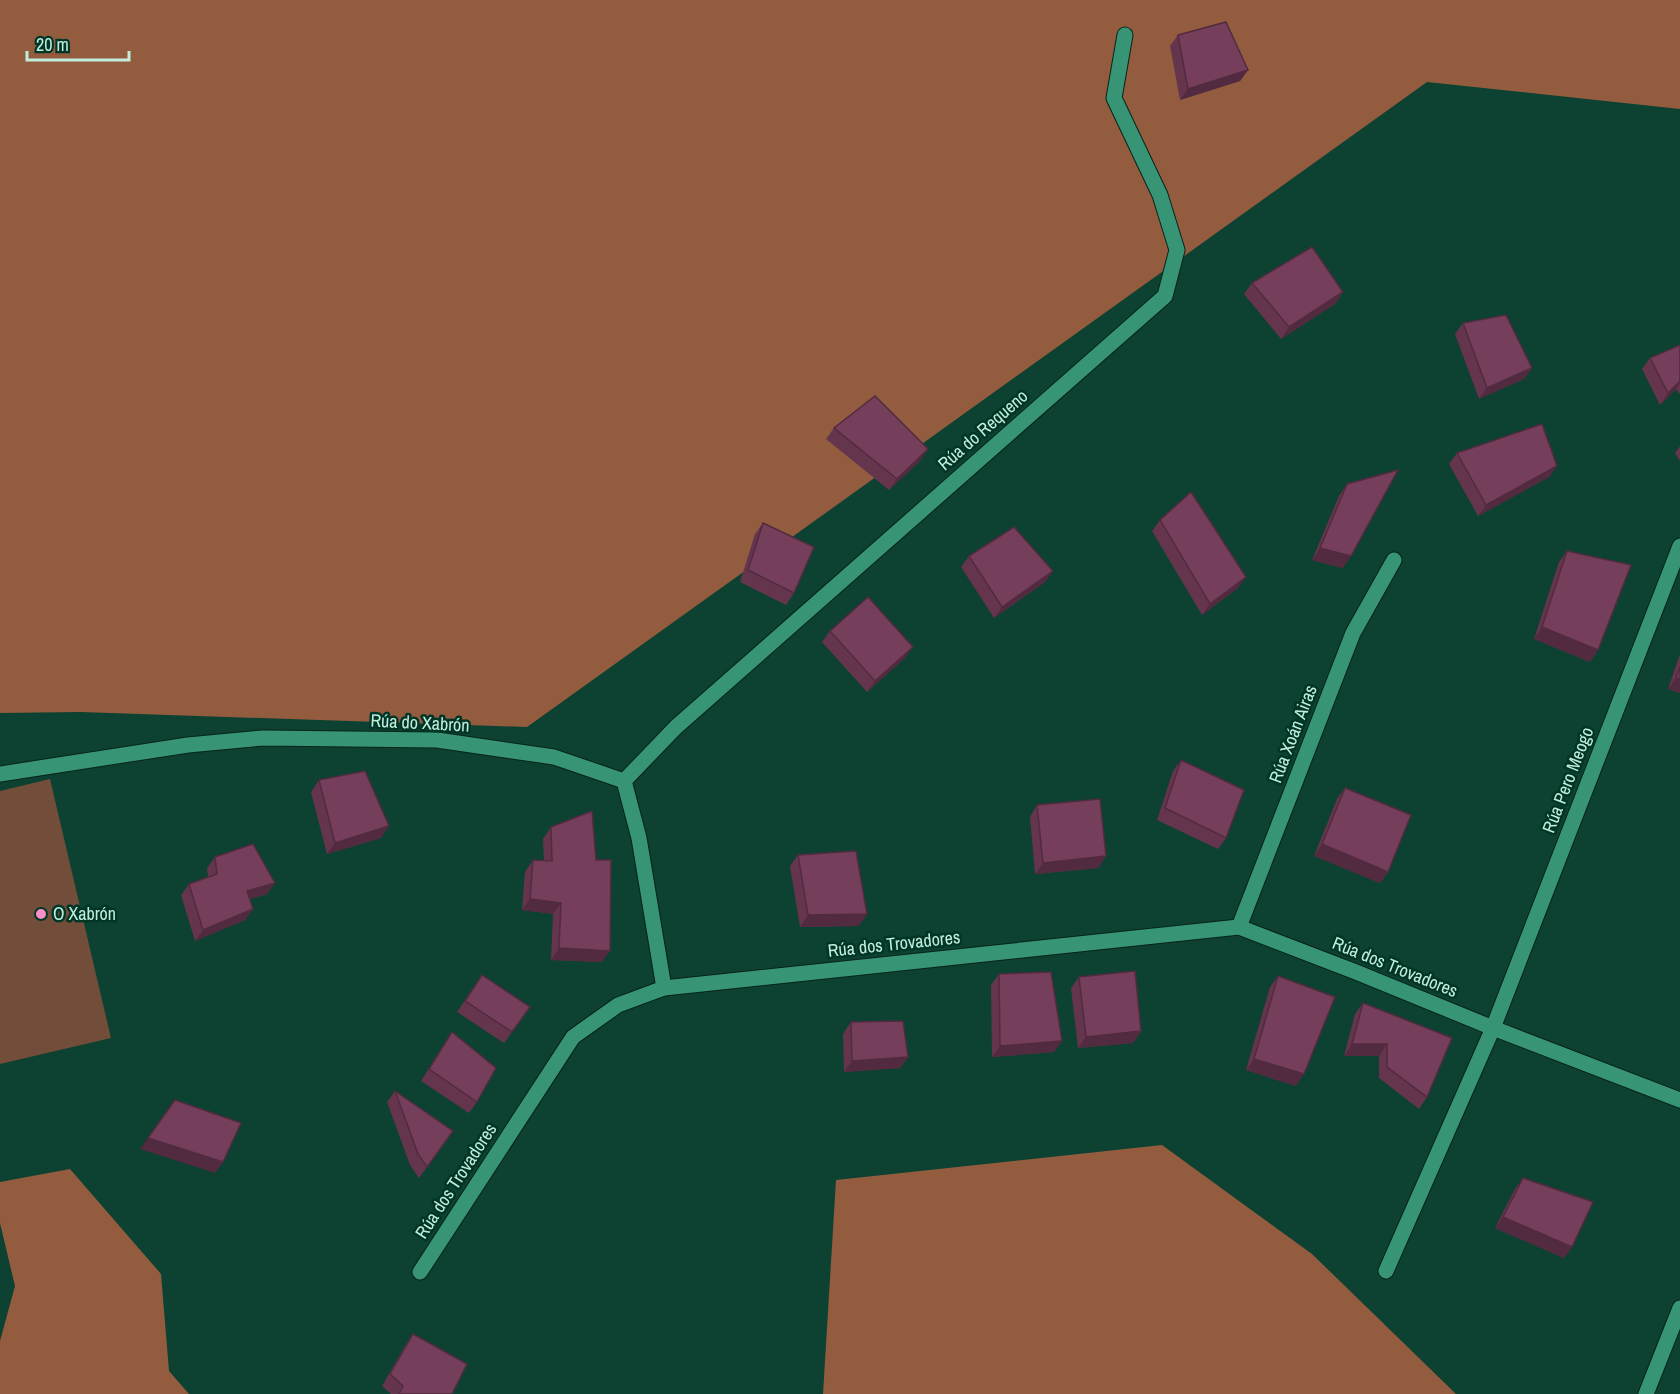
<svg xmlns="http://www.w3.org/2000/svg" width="1680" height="1394" font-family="'Archivo Narrow',sans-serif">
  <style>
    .green { fill: #714d3a }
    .forest { fill: #945c3f }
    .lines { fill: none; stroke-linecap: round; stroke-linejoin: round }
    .street-casing { stroke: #07241b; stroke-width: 17 }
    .street { stroke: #379576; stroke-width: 15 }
    .wall { fill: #65354e }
    .shaded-wall { fill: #522b40 }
    .building { fill: #753e5b; stroke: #522b40; stroke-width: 1.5 }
    .poi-dot { fill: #fa8fc8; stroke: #003627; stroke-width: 2 }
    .labels { text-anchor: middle; stroke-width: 5; stroke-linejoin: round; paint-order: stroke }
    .street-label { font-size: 18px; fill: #c2eddb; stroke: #003627 }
    .poi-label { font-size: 18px; fill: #c2eddb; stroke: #003627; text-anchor: start }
  </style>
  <rect width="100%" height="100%" fill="#0d4131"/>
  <path class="green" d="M 50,779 L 111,1038 L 0,1064 L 0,791 Z"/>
  <g class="forest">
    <path d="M 0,0 L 1680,0 L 1680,109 L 1427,82 L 527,727 L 81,712 L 0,713 Z"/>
    <path d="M 1162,1145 L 1312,1254 L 1456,1394 L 823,1394 L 836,1180 Z"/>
    <path d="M 70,1169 L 161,1274 L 169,1371 L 189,1394 L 0,1394 L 0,1341 L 15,1286 L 0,1223 L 0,1182 Z"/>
  </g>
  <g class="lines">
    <defs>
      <g id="street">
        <path d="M 0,774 L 188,745 L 263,738 L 437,740 L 554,757 L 624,781"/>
        <path d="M 624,781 L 676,727 L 1165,296 L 1177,250 L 1160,195 L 1114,98 L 1125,35"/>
        <path d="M 624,781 L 639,838 L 664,988"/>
        <path d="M 1239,927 L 1353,633 L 1394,560"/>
        <path d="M 1386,1271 L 1493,1028 L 1680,546"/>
        <path d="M 420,1272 L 573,1037 L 618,1005 L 664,988 L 1239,927 L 1356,972 L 1493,1028 L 1680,1100"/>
        <path d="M 1646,1394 L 1680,1308"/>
      </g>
    </defs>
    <use href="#street" class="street-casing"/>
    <use href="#street" class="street"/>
  </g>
  <g class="wall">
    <path d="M 1178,35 L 1248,70 L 1240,81 L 1180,100 L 1170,46 Z"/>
    <path d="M 1252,283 L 1343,292 L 1335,304 L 1281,339 L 1244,294 Z"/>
    <path d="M 1463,323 L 1532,368 L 1524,379 L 1479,399 L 1455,334 Z"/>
    <path d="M 1680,345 L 1680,394 L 1676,389 L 1660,405 L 1642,369 L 1650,358 Z"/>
    <path d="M 834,428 L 920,461 L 889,490 L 826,439 Z"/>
    <path d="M 1680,446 L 1680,461 L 1675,453 Z"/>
    <path d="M 1457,453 L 1557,466 L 1549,477 L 1478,516 L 1449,464 Z"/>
    <path d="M 1347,484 L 1343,568 L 1312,560 L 1339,496 Z"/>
    <path d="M 1160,520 L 1238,588 L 1202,615 L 1152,531 Z"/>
    <path d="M 763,523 L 794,593 L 786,605 L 740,582 L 755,534 Z"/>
    <path d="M 1567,551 L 1598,650 L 1590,662 L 1534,639 L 1559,562 Z"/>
    <path d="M 969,556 L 1053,571 L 1045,582 L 994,618 L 961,567 Z"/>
    <path d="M 830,631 L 905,658 L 867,692 L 822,642 Z"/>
    <path d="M 1680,654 L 1680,693 L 1668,689 Z"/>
    <path d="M 1181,760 L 1226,838 L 1218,849 L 1157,820 L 1173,771 Z"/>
    <path d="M 319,780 L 381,838 L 327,854 L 311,792 Z"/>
    <path d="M 1345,788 L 1388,872 L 1380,883 L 1314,856 L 1337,799 Z"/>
    <path d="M 1037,805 L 1106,856 L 1098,868 L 1035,874 L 1030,817 Z"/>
    <path d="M 551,827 L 602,962 L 551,960 L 553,914 L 522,910 L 525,872 L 533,860 L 544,861 L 543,839 Z"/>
    <path d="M 798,855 L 859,926 L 800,927 L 790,866 Z"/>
    <path d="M 215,857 L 275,883 L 267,894 L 250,899 L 253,909 L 245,920 L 195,941 L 181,895 L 189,884 L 208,877 L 207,868 Z"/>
    <path d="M 999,974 L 1054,1052 L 992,1057 L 991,985 Z"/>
    <path d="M 482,975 L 530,1007 L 504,1043 L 457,1012 Z"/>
    <path d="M 1278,976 L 1296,1086 L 1246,1070 L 1270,987 Z"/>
    <path d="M 1079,977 L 1141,1031 L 1133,1043 L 1078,1048 L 1071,988 Z"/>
    <path d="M 1363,1003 L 1427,1097 L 1419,1109 L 1379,1078 L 1379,1056 L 1344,1056 L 1355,1014 Z"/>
    <path d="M 851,1022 L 908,1057 L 900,1068 L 844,1072 L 843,1034 Z"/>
    <path d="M 452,1032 L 477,1102 L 469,1113 L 421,1081 Z"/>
    <path d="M 395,1091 L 453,1131 L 419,1178 L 410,1165 L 387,1102 Z"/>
    <path d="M 1523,1178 L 1572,1247 L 1564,1258 L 1495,1228 L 1515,1189 Z"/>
    <path d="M 413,1334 L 452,1394 L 391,1394 L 382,1386 L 405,1346 Z"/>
  </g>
  <g class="shaded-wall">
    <path d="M 1248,70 L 1240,81 L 1180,100 L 1188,89 Z"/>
    <path d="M 1343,292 L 1335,304 L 1281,339 L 1289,327 Z"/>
    <path d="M 1532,368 L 1524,379 L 1479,399 L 1487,388 Z"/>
    <path d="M 1680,381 L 1680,383 L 1676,389 L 1660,405 L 1668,393 Z"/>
    <path d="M 928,449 L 920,461 L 889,490 L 897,479 Z"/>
    <path d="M 1557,466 L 1549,477 L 1478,516 L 1486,505 Z"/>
    <path d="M 1320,548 L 1351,556 L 1343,568 L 1312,560 Z"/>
    <path d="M 1053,571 L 1045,582 L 994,618 L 1002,607 Z"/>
    <path d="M 1246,577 L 1238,588 L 1202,615 L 1210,604 Z"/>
    <path d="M 1542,627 L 1598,650 L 1590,662 L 1534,639 Z"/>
    <path d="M 913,647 L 905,658 L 867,692 L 875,681 Z"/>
    <path d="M 1676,678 L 1680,679 L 1680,693 L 1668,689 Z"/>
    <path d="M 389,826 L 381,838 L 327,854 L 335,843 Z"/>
    <path d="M 1322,844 L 1388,872 L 1380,883 L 1314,856 Z"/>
    <path d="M 1106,856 L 1098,868 L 1035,874 L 1043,863 Z"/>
    <path d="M 275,883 L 267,894 L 239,902 L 247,891 Z"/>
    <path d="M 530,899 L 561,903 L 553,914 L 522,910 Z"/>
    <path d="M 253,909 L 245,920 L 195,941 L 203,930 Z"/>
    <path d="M 867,914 L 859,926 L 800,927 L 808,915 Z"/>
    <path d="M 559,948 L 610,951 L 602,962 L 551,960 Z"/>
    <path d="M 1141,1031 L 1133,1043 L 1078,1048 L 1086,1037 Z"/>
    <path d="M 1062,1041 L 1054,1052 L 992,1057 L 1000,1046 Z"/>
    <path d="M 1352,1044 L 1387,1044 L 1379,1056 L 1344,1056 Z"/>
    <path d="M 908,1057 L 900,1068 L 844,1072 L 852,1061 Z"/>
    <path d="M 1254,1059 L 1304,1074 L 1296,1086 L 1246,1070 Z"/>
    <path d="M 148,1138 L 223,1162 L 215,1173 L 140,1149 Z"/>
    <path d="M 1503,1217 L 1572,1247 L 1564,1258 L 1495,1228 Z"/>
  </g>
  <g class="building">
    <path d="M 1226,22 L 1248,70 L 1188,89 L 1178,35 Z"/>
    <path d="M 1312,247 L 1343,292 L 1289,327 L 1252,283 Z"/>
    <path d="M 1506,315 L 1532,368 L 1487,388 L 1463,323 Z"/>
    <path d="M 1680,345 L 1680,381 L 1668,393 L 1650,358 Z"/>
    <path d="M 875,396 L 928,449 L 897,479 L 834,428 Z"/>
    <path d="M 1542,424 L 1557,466 L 1486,505 L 1457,453 Z"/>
    <path d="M 1398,470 L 1351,556 L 1320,548 L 1347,484 Z"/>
    <path d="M 1191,492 L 1246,577 L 1210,604 L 1160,520 Z"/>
    <path d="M 763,523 L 814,547 L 794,593 L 748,570 Z"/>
    <path d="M 1014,527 L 1053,571 L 1002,607 L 969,556 Z"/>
    <path d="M 1567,551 L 1631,565 L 1598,650 L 1542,627 Z"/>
    <path d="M 868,597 L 913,647 L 875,681 L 830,631 Z"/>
    <path d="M 1680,667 L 1680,679 L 1676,678 Z"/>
    <path d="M 1181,760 L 1244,790 L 1226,838 L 1165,808 Z"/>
    <path d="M 365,771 L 389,826 L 335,843 L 319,780 Z"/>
    <path d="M 1345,788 L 1411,815 L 1388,872 L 1322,844 Z"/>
    <path d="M 1100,799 L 1106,856 L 1043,863 L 1037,805 Z"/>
    <path d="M 592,811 L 596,860 L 611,860 L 610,951 L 559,948 L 561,903 L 530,899 L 533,860 L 552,861 L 551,827 Z"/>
    <path d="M 253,844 L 275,883 L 247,891 L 253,909 L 203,930 L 189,884 L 217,874 L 215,857 Z"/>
    <path d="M 856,851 L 867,914 L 808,915 L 798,855 Z"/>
    <path d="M 1135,971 L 1141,1031 L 1086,1037 L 1079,977 Z"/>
    <path d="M 1051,972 L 1062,1041 L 1000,1046 L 999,974 Z"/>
    <path d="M 482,975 L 530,1007 L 512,1032 L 465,1001 Z"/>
    <path d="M 1278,976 L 1335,997 L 1304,1074 L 1254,1059 Z"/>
    <path d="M 1363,1003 L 1452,1038 L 1427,1097 L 1387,1067 L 1387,1044 L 1352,1044 Z"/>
    <path d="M 903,1021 L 908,1057 L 852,1061 L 851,1022 Z"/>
    <path d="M 452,1032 L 496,1068 L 477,1102 L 429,1069 Z"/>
    <path d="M 395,1091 L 453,1131 L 427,1167 L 418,1154 Z"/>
    <path d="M 175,1100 L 241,1123 L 223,1162 L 148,1138 Z"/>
    <path d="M 1523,1178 L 1593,1202 L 1572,1247 L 1503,1217 Z"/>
    <path d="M 413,1334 L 467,1364 L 452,1394 L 399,1394 L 403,1386 L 390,1374 Z"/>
  </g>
  <circle class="poi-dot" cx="41" cy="914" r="6"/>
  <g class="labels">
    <g class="street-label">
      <text transform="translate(983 430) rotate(-41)" y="6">Rúa do Requeno</text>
      <text transform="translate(420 723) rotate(3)" y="6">Rúa do Xabrón</text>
      <text transform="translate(1293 734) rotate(-69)" y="6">Rúa Xoán Airas</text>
      <text transform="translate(1568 780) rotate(-69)" y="6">Rúa Pero Meogo</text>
      <text transform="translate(894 944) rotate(-6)" y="6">Rúa dos Trovadores</text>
      <text transform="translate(1395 967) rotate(22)" y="6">Rúa dos Trovadores</text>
      <text transform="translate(456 1181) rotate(-57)" y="6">Rúa dos Trovadores</text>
    </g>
    <g class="poi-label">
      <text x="53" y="920">O Xabrón</text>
    </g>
  </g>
  <path d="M27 51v9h102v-9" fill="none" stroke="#c2eddb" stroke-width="3"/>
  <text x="36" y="51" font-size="18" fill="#c2eddb" stroke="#003627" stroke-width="4.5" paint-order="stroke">20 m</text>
</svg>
